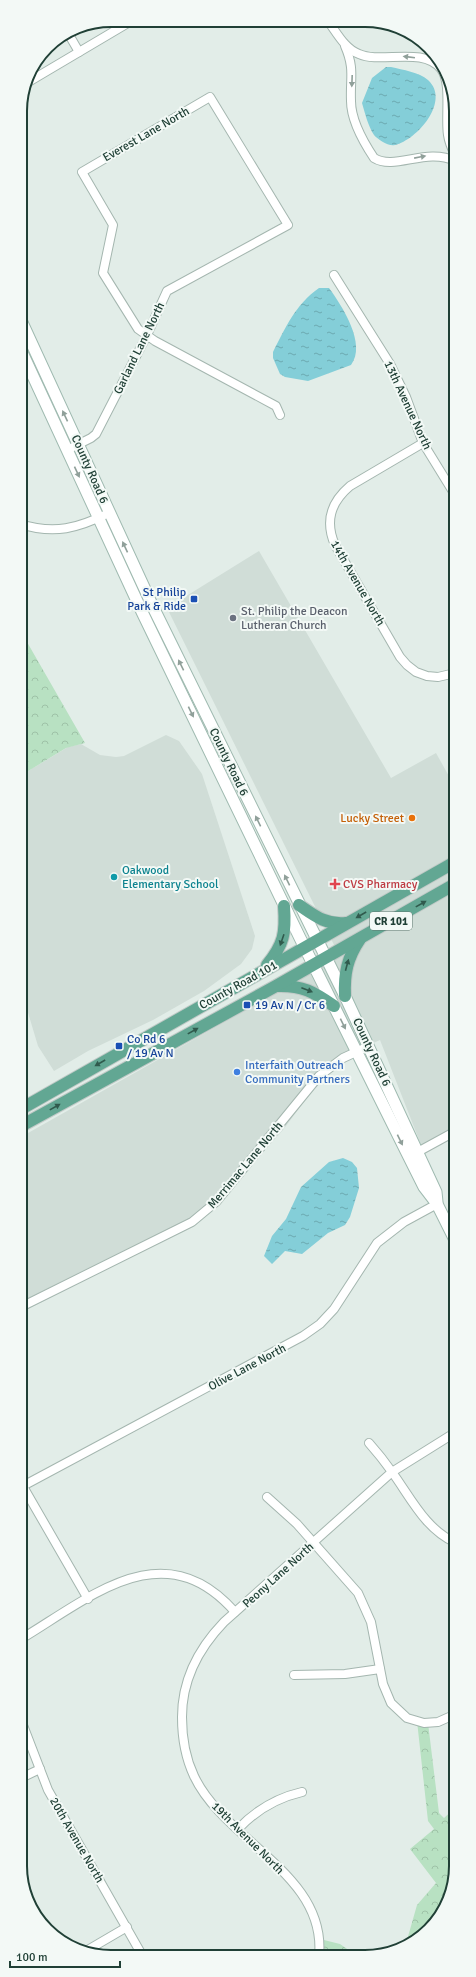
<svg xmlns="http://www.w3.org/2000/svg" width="476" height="1977" font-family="Signika,sans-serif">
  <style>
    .built { fill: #d0ddd7 }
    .forest { fill: url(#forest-crowns) }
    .pitch { fill: #b8e1c2 }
    .water { fill: url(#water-ripples) }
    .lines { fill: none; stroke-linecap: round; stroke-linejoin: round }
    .minor-casing { stroke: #a4b6af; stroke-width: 10 }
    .secondary-casing { stroke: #9fbab0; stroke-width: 13 }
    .primary-casing { stroke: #c1cac7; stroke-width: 14 }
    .minor { stroke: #fff; stroke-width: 8 }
    .secondary { stroke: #fff; stroke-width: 11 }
    .primary { stroke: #62a793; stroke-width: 12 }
    .oneway { fill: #90a09a }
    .oneway2 { fill: #305a4d }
    .transit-dot { fill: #1a4fb4; stroke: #f3f9f6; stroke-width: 1.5 }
    .worship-dot { fill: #6b7280; stroke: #f3f9f6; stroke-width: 1.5 }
    .food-dot { fill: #e8710a; stroke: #f3f9f6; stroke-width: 1.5 }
    .culture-dot { fill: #0f9aa8; stroke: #f3f9f6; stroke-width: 1.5 }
    .health-dot { fill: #e0444e; stroke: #f3f9f6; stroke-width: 1.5 }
    .shop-dot { fill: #3f7fe0; stroke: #f3f9f6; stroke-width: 1.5 }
    .labels { text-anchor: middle; stroke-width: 4; stroke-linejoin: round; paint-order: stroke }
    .shield { fill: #f3f9f6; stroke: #5f7870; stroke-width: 1 }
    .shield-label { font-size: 11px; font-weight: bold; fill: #204036 }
    .street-label { font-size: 12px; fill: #204036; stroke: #f3f9f6 }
    .transit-label { font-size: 12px; fill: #164399; stroke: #f3f9f6; text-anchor: start }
    .worship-label { font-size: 12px; fill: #5b616d; stroke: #f3f9f6; text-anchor: start }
    .food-label { font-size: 12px; fill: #c56008; stroke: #f3f9f6; text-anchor: end }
    .culture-label { font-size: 12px; fill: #0d838f; stroke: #f3f9f6; text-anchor: start }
    .health-label { font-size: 12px; fill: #be3a42; stroke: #f3f9f6; text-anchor: start }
    .shop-label { font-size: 12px; fill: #366cbe; stroke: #f3f9f6; text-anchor: start }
    .rim { fill: none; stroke: #204036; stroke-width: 2 }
  </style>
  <defs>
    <pattern id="forest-crowns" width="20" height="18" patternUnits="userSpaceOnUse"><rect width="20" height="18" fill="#b8e1c2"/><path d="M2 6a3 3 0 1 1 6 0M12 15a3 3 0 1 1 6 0" fill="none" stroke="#9ec2a7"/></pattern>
    <pattern id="water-ripples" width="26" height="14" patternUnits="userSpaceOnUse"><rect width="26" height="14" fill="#84ced8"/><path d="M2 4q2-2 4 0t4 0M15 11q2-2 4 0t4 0" fill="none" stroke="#6ca9b0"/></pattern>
  </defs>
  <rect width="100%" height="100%" fill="#e2ede8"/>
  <g class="built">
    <path d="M 259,551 L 391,778 L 436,753 L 455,787 L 456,1130 L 423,1150 L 380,1040 L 351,1053 L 315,1087 L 283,1130 L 217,1204 L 193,1222 L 21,1307 L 21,1137 L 340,957 L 167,608 Z"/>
    <path d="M 166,735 L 179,741 L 202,774 L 255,936 L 252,949 L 241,964 L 204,991 L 153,1020 L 88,1051 L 54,1071 L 38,1046 L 20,986 L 20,776 L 68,747 L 81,744 L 100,755 L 116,757 L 124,756 Z"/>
  </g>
  <g class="forest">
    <path d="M 27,642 L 85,743 L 66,748 L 20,776 L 20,645 Z"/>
    <path d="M 417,1721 L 428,1723 L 439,1813 L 444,1818 L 456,1807 L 456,1871 L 433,1926 L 410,1945 L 405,1947 L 417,1905 L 436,1883 L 410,1849 L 434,1829 L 428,1821 Z"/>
    <path d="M 320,1939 L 340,1944 L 357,1956 L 323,1956 Z"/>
  </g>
  <path class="pitch" d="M 444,1831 L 453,1841 L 440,1852 L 431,1842 Z"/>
  <g class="water">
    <path d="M 386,67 L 391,67 C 403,70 419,72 428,80 C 451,101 417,140 395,145 C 389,147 377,139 374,135 C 368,126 365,113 362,103 L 372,78 Z"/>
    <path d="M 319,288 L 329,288 C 342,306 367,344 351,365 L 308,381 L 285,377 L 280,374 L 273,358 L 273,352 C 286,327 295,305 319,288 Z"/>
    <path d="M 343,1158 L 352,1162 L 357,1168 L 359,1188 L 350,1217 L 345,1225 L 328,1233 L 302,1254 L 285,1251 L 272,1264 L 264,1256 L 272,1236 L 286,1219 L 301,1187 L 329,1162 Z"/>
  </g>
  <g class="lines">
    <defs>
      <g id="minor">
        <path d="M 328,21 C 337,33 345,49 359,54 C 381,64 423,46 441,69 C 452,83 445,117 448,135 C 449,142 452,149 455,155"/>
        <path d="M 68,33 L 79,52"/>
        <path d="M 345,46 C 355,69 350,78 351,101 C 351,120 364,143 374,158 C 395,171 426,147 455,161"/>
        <path d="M 25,84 L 133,20"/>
        <path d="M 334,275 L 390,364 L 406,397 L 423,443 L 455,495"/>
        <path d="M 423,443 L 350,486 C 330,503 325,522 335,545 L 400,657 L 407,665 L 416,672 L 427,676 L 438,677 L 455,673"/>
        <path d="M 67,450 L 91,438 L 96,434 L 147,335 L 167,291 L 288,225 L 210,97 L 82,172 L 113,225 L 103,273 L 138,329 L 155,341 L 276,406 L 280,415"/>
        <path d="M 20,524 C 55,535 78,528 109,513"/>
        <path d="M 414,1154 L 456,1131"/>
        <path d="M 21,1307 L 192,1222 L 216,1202 L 319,1076 L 343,1058 L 369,1046"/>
        <path d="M 369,1443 C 377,1452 385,1462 392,1472 C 411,1498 425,1529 456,1543"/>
        <path d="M 21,1483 L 88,1599"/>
        <path d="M 21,1487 L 303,1336 L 320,1324 L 334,1309 L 377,1243 L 404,1222 L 437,1204"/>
        <path d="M 267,1497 L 297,1524 L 358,1593 L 371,1622 L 383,1684 L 391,1703 L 407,1718 L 424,1723 L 438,1722 L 456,1714"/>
        <path d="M 21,1639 C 91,1597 164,1531 235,1612"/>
        <path d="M 294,1675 L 345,1674 L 380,1669"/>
        <path d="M 21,1720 L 48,1790 L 142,1955"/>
        <path d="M 21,1778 L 40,1769"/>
        <path d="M 238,1829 C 256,1810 276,1798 302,1792"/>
        <path d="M 86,1951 L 127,1927"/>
        <path d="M 319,1956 C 327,1874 225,1842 194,1776 C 185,1757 182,1737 182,1717 C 182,1680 199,1648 224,1622 L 392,1472 L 456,1432"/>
      </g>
      <g id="secondary">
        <path d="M 20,318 L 154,609 L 345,996 L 436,1192 L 437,1202"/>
        <path d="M 20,348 L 143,614 L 300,938 L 409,1157 L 424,1187 L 437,1204 L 456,1242"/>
      </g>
      <g id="primary">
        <path d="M 299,905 C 315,916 326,925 346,923"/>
        <path d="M 267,965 C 284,944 286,933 284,906"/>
        <path d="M 277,986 C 302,985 314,992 334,1006"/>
        <path d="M 345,996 C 344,974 347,958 360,939"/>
        <path d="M 21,1109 L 455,862"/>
        <path d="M 21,1126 L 276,986 L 455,884"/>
      </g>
    </defs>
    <use href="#minor" class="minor-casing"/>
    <use href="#secondary" class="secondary-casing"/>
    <use href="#primary" class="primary-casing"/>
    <use href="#minor" class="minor"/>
    <use href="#secondary" class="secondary"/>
    <use href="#primary" class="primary"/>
  </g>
  <defs><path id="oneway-solid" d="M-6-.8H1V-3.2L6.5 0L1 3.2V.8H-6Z"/></defs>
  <g class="oneway">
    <use href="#oneway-solid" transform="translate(409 57) rotate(-173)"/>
    <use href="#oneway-solid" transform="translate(352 81) rotate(92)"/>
    <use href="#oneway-solid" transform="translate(420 157) rotate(-11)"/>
    <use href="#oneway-solid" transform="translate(65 416) rotate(-115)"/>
    <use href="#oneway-solid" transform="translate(77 472) rotate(65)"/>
    <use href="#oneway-solid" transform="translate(125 547) rotate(-115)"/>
    <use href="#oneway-solid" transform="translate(181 665) rotate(-116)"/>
    <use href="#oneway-solid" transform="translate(191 712) rotate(64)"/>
    <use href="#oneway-solid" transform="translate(258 821) rotate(-116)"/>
    <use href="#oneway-solid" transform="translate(287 880) rotate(-116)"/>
    <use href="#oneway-solid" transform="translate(343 1024) rotate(64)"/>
    <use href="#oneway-solid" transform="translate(400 1140) rotate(64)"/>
  </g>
  <g class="oneway2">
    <use href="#oneway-solid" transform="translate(421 904) rotate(-29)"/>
    <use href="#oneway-solid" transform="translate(361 915) rotate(150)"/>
    <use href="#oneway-solid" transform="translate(282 940) rotate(109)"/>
    <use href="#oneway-solid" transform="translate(347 965) rotate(-75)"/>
    <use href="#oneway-solid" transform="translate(307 990) rotate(21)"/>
    <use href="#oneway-solid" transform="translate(193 1031) rotate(-29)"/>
    <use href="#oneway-solid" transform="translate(100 1063) rotate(150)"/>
    <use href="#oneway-solid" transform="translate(55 1107) rotate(-29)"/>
  </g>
  <g class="transit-dot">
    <rect x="190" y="595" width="8" height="8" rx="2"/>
    <rect x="243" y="1001" width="8" height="8" rx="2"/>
    <rect x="115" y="1042" width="8" height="8" rx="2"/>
  </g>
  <circle class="worship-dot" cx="233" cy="618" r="4"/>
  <circle class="food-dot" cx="412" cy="818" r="4"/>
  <circle class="culture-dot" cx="114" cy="877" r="4"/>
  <path class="health-dot" d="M333 878h4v4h4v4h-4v4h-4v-4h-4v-4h4z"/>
  <circle class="shop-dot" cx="237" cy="1072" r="4"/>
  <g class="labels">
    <rect class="shield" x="370" y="912" width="42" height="18" rx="3"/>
    <g class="shield-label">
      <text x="391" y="925">CR 101</text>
    </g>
    <g class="street-label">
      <text transform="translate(146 134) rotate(-30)" y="4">Everest Lane North</text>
      <text transform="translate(139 348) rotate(-64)" y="4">Garland Lane North</text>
      <text transform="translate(408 405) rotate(65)" y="4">13th Avenue North</text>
      <text transform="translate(90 469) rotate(66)" y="4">County Road 6</text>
      <text transform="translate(358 583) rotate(60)" y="4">14th Avenue North</text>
      <text transform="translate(229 762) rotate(64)" y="4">County Road 6</text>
      <text transform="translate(238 985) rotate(-29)" y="4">County Road 101</text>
      <text transform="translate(372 1052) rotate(65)" y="4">County Road 6</text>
      <text transform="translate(245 1165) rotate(-50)" y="4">Merrimac Lane North</text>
      <text transform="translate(247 1367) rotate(-28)" y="4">Olive Lane North</text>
      <text transform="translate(278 1575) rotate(-42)" y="4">Peony Lane North</text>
      <text transform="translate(248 1838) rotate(45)" y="4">19th Avenue North</text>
      <text transform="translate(77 1840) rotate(60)" y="4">20th Avenue North</text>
    </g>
    <g class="transit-label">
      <text x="186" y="596" text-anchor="end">St Philip<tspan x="186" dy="14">Park &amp; Ride</tspan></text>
      <text x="255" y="1009">19 Av N / Cr 6</text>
      <text x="127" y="1043">Co Rd 6<tspan x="127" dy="14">/ 19 Av N</tspan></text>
    </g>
    <g class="worship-label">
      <text x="241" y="615">St. Philip the Deacon<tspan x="241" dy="14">Lutheran Church</tspan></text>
    </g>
    <g class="food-label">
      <text x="404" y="822">Lucky Street</text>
    </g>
    <g class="culture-label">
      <text x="122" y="874">Oakwood<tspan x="122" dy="14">Elementary School</tspan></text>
    </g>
    <g class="health-label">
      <text x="343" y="888">CVS Pharmacy</text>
    </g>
    <g class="shop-label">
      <text x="245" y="1069">Interfaith Outreach<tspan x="245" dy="14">Community Partners</tspan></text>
    </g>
  </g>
  <path d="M0 0H476V1977H0ZM111 27H365A84 84 0 0 1 449 111V1866A84 84 0 0 1 365 1950H111A84 84 0 0 1 27 1866V111A84 84 0 0 1 111 27Z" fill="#f3f9f6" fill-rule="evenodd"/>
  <path class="rim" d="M111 27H365A84 84 0 0 1 449 111V1866A84 84 0 0 1 365 1950H111A84 84 0 0 1 27 1866V111A84 84 0 0 1 111 27Z"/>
  <path d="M10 1961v6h110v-6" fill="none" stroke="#204036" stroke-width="2"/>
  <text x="16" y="1961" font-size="12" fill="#204036" stroke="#f3f9f6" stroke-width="3" paint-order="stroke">100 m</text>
</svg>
